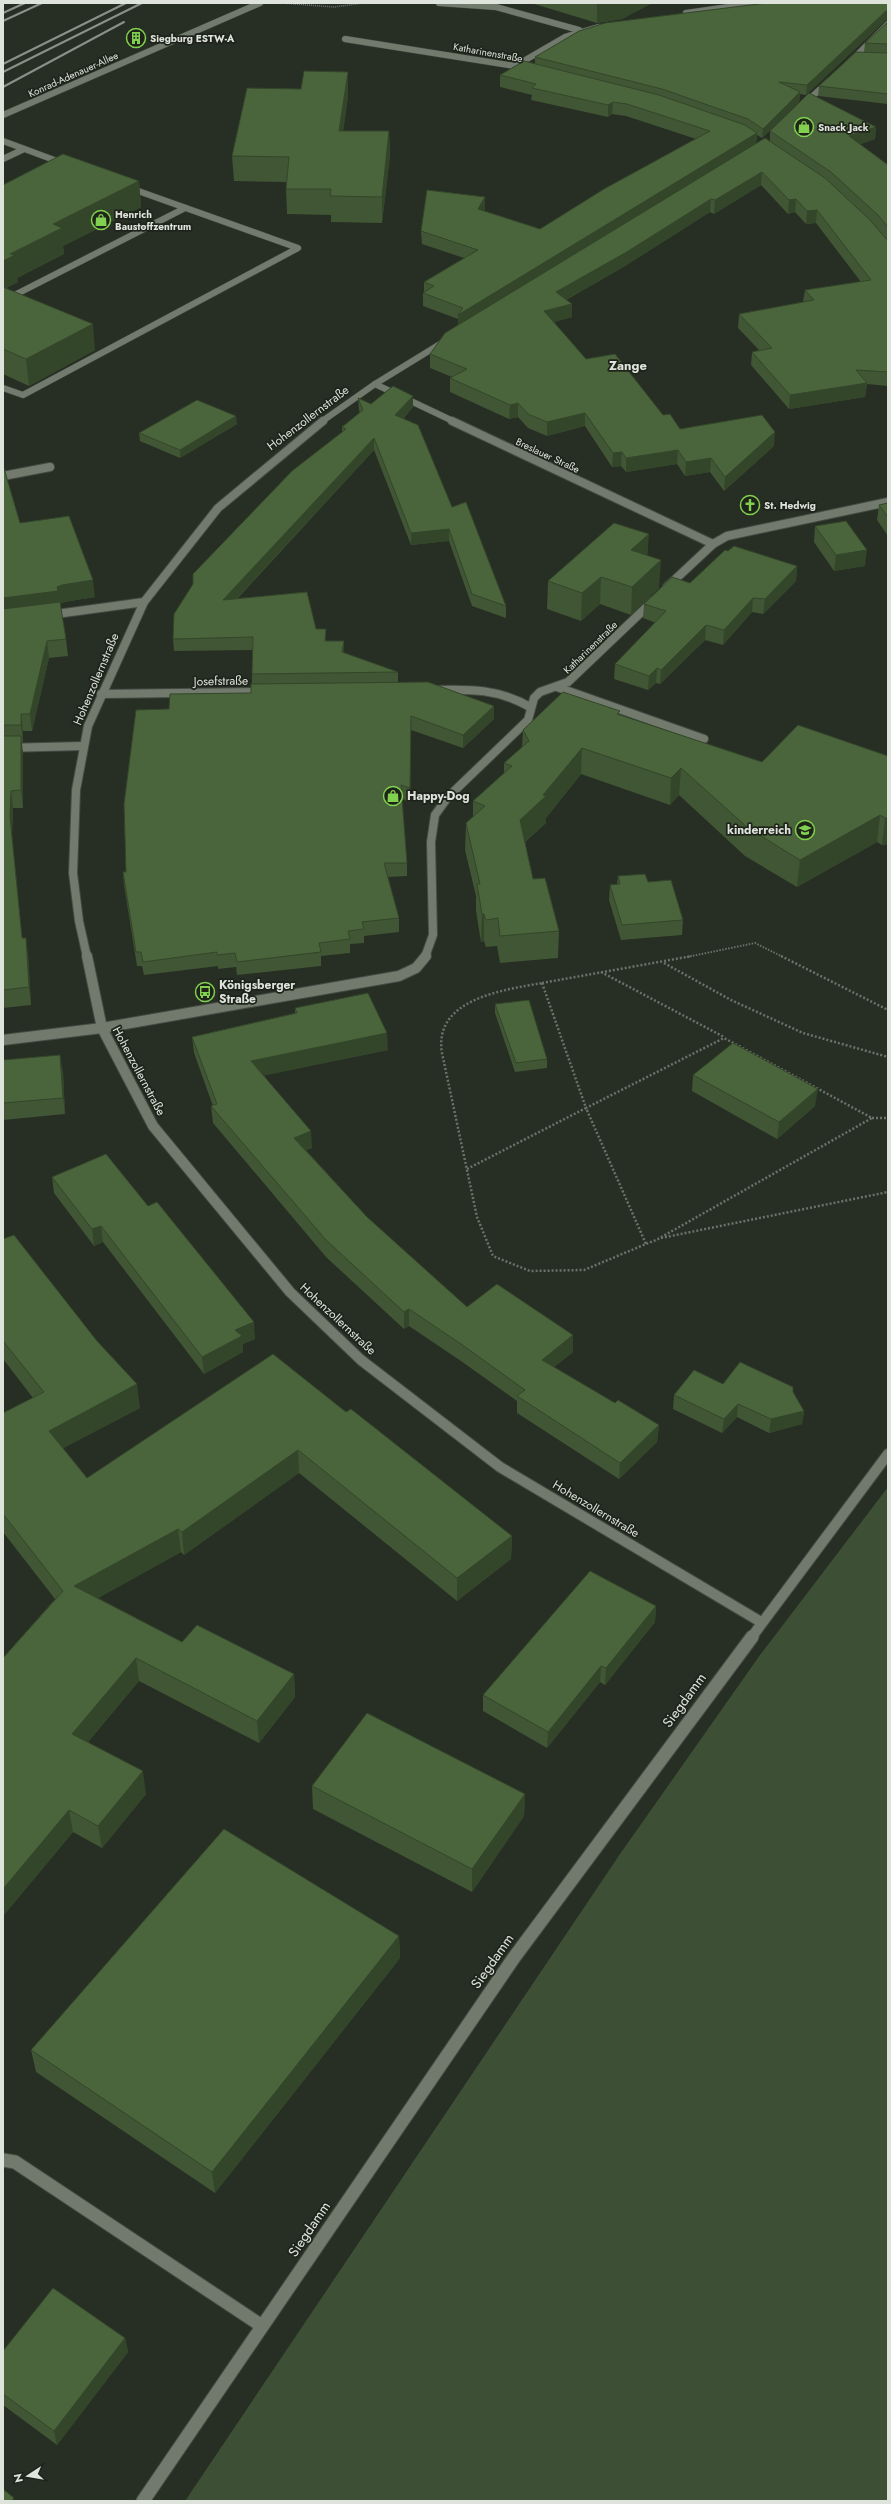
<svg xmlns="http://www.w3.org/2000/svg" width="891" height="2504" font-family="Jost,sans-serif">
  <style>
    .green { fill: #3d4f34 }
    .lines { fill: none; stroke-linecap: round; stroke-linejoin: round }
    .lane-far2-casing { stroke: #464b43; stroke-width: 7 }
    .lane-far1-casing { stroke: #464b43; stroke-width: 10 }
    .lane-casing { stroke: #464b43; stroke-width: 15 }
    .street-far3-casing { stroke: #464b43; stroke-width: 7 }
    .street-far2-casing { stroke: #464b43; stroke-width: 10 }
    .street-far1-casing { stroke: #464b43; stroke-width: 12 }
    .street-casing { stroke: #464b43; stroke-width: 15 }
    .path-far2 { stroke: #6b7269; stroke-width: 1.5; stroke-dasharray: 1 1; stroke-linecap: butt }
    .path-far1 { stroke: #6b7269; stroke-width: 2; stroke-dasharray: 1.5 1.5; stroke-linecap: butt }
    .path { stroke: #6b7269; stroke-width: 2.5; stroke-dasharray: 2 2; stroke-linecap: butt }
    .lane-far2 { stroke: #727a6e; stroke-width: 6 }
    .lane-far1 { stroke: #727a6e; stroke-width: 8 }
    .lane { stroke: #727a6e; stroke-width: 13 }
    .street-far3 { stroke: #727a6e; stroke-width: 6 }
    .street-far2 { stroke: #727a6e; stroke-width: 8 }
    .street-far1 { stroke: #727a6e; stroke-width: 10 }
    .street { stroke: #727a6e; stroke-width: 13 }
    .rail { stroke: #8b9188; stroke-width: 2 }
    .wall { fill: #405634 }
    .shaded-wall { fill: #34462a }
    .building { fill: #4a643c; stroke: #34462a }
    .labels { text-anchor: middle; stroke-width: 3.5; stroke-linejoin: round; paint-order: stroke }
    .far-poi-label { font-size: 10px; font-weight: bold; fill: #dee3dc; stroke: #1e241a; text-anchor: start }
    .far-street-label { font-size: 10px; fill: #dee3dc; stroke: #1e241a }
    .street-label { font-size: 12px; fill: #dee3dc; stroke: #1e241a }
    .poi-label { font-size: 12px; font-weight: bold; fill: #dee3dc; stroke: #1e241a; text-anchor: start }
    .far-district-label { font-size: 13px; font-weight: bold; fill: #dee3dc; stroke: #1e241a }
    .near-street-label { font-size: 14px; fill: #dee3dc; stroke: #1e241a }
  </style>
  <rect width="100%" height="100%" fill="#272e24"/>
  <path class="green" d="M 888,1487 L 888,2501 L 185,2501 L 620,1854 L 760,1655 Z"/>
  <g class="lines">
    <defs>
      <g id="lane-far2">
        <path d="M 345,39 L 515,66"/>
        <path d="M 3,141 L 65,164"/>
        <path d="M 3,159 L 24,149"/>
        <path d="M 3,301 L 185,208"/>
        <path d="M 3,388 L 23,395 L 298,248 L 127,187"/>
      </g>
      <g id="lane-far1">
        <path d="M 3,476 L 50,467"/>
        <path d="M 49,615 L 144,602"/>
        <path d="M 557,687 L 704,739"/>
        <path d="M 3,748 L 84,746"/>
      </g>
      <path id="lane" d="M 3,2160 L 15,2162 L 262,2326"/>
      <g id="street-far3">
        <path d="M 439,3 L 496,7 L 579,30"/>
        <path d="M 686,13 L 757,3"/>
        <path d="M 851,61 L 888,24"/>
        <path d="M 515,66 L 565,37 L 599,27"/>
        <path d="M 804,104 L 828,82"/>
        <path d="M 3,115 L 260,3"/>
        <path d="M 375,384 L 455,422"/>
        <path d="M 321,422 L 375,384 L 445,341"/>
      </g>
      <g id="street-far2">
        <path d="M 452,421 L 713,544"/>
        <path d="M 667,587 L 713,544 L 727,536 L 888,502"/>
        <path d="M 436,690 C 471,689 499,689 530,707"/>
        <path d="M 101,694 L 264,692"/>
        <path d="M 87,957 L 79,921 L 73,873 L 76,790 L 88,726 L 144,602 L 218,508 L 323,421"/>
        <path d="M 425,957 L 433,935 L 431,842 L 435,815 L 448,797 L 528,720 L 534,698 L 540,692 L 568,682 L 653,601"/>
      </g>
      <g id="street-far1">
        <path d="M 87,956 L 102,1028 L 153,1126 L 290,1292 L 361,1360 L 500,1467 L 761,1622"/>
        <path d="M 3,1040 L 102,1028 L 399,976 L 416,968 L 426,956"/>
        <path d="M 751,1638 L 888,1454"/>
      </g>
      <path id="street" d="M 143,2501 L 513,1959 L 752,1637"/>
    </defs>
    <use href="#lane-far2" class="lane-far2-casing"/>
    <use href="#lane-far1" class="lane-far1-casing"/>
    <use href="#lane" class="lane-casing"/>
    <use href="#street-far3" class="street-far3-casing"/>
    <use href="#street-far2" class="street-far2-casing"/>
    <use href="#street-far1" class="street-far1-casing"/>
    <use href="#street" class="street-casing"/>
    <path class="path-far2" d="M 281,3 L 334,7 L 364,3"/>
    <path class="path-far1" d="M 687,957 L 755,943 L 783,957"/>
    <g class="path">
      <path d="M 781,956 L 888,1010"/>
      <path d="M 664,963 L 731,1000 L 803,1033 L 888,1057"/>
      <path d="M 601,972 L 724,1037"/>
      <path d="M 542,983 L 586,1108 L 724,1038 L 872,1118 L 658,1239 L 584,1270 L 530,1271 L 493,1256 L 477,1217 L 442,1053 C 433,999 503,990 542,983 Z"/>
      <path d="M 542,983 L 692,956"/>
      <path d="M 872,1118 L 888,1118"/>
      <path d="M 467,1169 L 586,1108 L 646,1244"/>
      <path d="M 661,1238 L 888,1192"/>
    </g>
    <use href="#lane-far2" class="lane-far2"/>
    <use href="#lane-far1" class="lane-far1"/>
    <use href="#lane" class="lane"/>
    <use href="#street-far3" class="street-far3"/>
    <use href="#street-far2" class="street-far2"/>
    <use href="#street-far1" class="street-far1"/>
    <use href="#street" class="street"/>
    <g class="rail">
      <path d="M 3,13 L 25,3"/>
      <path d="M 3,21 L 42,3"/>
      <path d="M 3,64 L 126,3"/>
      <path d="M 3,72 L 142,3"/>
      <path d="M 3,87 L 124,22"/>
    </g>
  </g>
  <g class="wall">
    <path d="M 531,3 L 652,3 L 622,19 L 597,23 Z"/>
    <path d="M 888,3 L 888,20 L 885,21 L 806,95 L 800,94 L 799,102 L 762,138 L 757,135 L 756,143 L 770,141 L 770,131 L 876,127 L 875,139 L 860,144 L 888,165 L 888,386 L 867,384 L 865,397 L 789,409 L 751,365 L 752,352 L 759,350 L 738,328 L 739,314 L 803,302 L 805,290 L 861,282 L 816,223 L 806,224 L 795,212 L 788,214 L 761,185 L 714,214 L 710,212 L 625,266 L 566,300 L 572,304 L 572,317 L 554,322 L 586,359 L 663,415 L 680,429 L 774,446 L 724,491 L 710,472 L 685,476 L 677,464 L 626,472 L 621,466 L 612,467 L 585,426 L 547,436 L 528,428 L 518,417 L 509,419 L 450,392 L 450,378 L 452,377 L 430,368 L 430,354 L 458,325 L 458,319 L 423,306 L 423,293 L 424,293 L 424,282 L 464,258 L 422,244 L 421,231 L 485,197 L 484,211 L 540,229 L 696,139 L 626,116 L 612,114 L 608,117 L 531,100 L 532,95 L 500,87 L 500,75 L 535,64 L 535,57 Z"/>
    <path d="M 888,22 L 888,104 L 818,96 L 819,86 L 864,52 L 865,43 Z"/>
    <path d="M 348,72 L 348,96 L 343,131 L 389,131 L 390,156 L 382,223 L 331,222 L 331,215 L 287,214 L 286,189 L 286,182 L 234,181 L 232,156 L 301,89 Z"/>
    <path d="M 139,181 L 141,207 L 63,246 L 64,254 L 17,278 L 18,282 L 6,288 L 95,350 L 29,386 L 3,374 L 3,185 Z"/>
    <path d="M 413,396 L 413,407 L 403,419 L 506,606 L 506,618 L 472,606 L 449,541 L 411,545 L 374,450 L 237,599 L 316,629 L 326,641 L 344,641 L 344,653 L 398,672 L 398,682 L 494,706 L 494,719 L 463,748 L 411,730 L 410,802 L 402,799 L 407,863 L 407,876 L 388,877 L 399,918 L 399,932 L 364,936 L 364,943 L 350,944 L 350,953 L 321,956 L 321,966 L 237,975 L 236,967 L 218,969 L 218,966 L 144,975 L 142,966 L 137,966 L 124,885 L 123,872 L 126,872 L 169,709 L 251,693 L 252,684 L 252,674 L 253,650 L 174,651 L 173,639 L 342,432 L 342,427 L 360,413 L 359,410 L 358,398 L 371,404 Z"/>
    <path d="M 237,424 L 180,458 L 140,441 L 139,433 Z"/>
    <path d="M 3,465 L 20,523 L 95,597 L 64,602 L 60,604 L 66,639 L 68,656 L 49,658 L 32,731 L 23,731 L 23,742 L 21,742 L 23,753 L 23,808 L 13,808 L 12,835 L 22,938 L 28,955 L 31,1005 L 3,1008 Z"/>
    <path d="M 888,503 L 888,536 L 877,520 L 879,505 Z"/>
    <path d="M 815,526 L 865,566 L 834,571 L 814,542 Z"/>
    <path d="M 728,551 L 797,566 L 796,581 L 763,614 L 752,612 L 723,645 L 705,640 L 660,684 L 656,683 L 648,690 L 614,679 L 615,664 L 656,623 L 643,618 L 644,604 L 690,583 Z"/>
    <path d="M 647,556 L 659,588 L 631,615 L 600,604 L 581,621 L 547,609 L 548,581 Z"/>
    <path d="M 620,715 L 762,762 L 888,756 L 888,844 L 882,845 L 877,842 L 797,887 L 745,856 L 679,795 L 670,805 L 581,774 L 546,818 L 546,823 L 525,842 L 533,879 L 559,931 L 558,958 L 500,963 L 497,946 L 486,947 L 484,941 L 481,942 L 476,911 L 476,896 L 465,850 L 466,823 L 473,817 L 473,801 L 504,773 L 504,763 L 522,747 L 523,730 Z"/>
    <path d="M 618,876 L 648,882 L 683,920 L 682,935 L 621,940 L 609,900 L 610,885 L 617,885 Z"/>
    <path d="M 495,1004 L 547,1059 L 547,1068 L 515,1072 L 495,1013 Z"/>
    <path d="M 295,1008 L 388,1050 L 264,1075 L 312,1148 L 306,1150 L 367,1217 L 467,1307 L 573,1335 L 573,1352 L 554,1367 L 615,1403 L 659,1425 L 657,1442 L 619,1479 L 517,1413 L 517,1401 L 461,1361 L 409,1326 L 404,1329 L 326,1257 L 213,1123 L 211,1106 L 213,1106 L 194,1053 L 192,1037 L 295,1013 Z"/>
    <path d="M 3,1060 L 63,1072 L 65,1114 L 3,1120 Z"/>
    <path d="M 693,1075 L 815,1106 L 777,1139 L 692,1091 Z"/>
    <path d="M 52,1177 L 255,1339 L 243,1344 L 243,1352 L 204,1374 L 103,1242 L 94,1246 L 54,1193 Z"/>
    <path d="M 3,1239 L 140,1408 L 63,1448 L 87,1478 L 346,1412 L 512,1536 L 511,1559 L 457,1601 L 299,1473 L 184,1555 L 181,1552 L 98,1598 L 182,1642 L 294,1674 L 295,1697 L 259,1743 L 139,1681 L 88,1742 L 146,1794 L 102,1848 L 73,1832 L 3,1916 L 3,1658 L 55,1599 L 3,1532 L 3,1413 L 33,1398 L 3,1359 Z"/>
    <path d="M 723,1384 L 793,1392 L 804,1411 L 802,1424 L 769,1433 L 737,1417 L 722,1433 L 673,1409 L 674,1395 Z"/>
    <path d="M 656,1606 L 655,1622 L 605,1685 L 600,1682 L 547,1748 L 483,1711 L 483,1695 Z"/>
    <path d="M 312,1786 L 525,1794 L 524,1816 L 472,1892 L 313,1809 Z"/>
    <path d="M 399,1936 L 400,1958 L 215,2193 L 36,2072 L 31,2050 Z"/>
    <path d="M 125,2338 L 128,2352 L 57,2445 L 3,2405 L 3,2351 Z"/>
  </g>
  <g class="shaded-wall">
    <path d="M 597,3 L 652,3 L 622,19 L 597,23 Z"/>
    <path d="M 886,11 L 888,11 L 888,20 L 885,21 L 806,95 L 807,85 Z"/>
    <path d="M 348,72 L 348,96 L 340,155 L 339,131 Z"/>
    <path d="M 800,92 L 799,102 L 762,138 L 763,129 Z"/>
    <path d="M 613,102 L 612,114 L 608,117 L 608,105 Z"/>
    <path d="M 876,127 L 875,139 L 848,149 L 849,136 Z"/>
    <path d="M 389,131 L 390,156 L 382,223 L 382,197 Z"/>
    <path d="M 757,133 L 756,145 L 458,328 L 458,315 Z"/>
    <path d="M 762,172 L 761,185 L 714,214 L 715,200 Z"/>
    <path d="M 139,181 L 141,207 L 63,246 L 64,254 L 17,278 L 18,282 L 3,289 L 3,261 L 10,254 L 53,224 Z"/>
    <path d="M 485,197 L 485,210 L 478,221 L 478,209 Z"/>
    <path d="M 711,199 L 710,212 L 625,266 L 555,306 L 556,292 Z"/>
    <path d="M 796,199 L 795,212 L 788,214 L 789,200 Z"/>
    <path d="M 817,210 L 816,223 L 806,224 L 807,211 Z"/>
    <path d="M 572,304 L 572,317 L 544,325 L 544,311 Z"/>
    <path d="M 93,324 L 95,350 L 29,386 L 26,359 Z"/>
    <path d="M 867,383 L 865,397 L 789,409 L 790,395 Z"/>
    <path d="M 413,396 L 413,407 L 395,427 L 395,415 Z"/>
    <path d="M 518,403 L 518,417 L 509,419 L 510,405 Z"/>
    <path d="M 585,413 L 585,426 L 547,436 L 547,422 Z"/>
    <path d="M 236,416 L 237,424 L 180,458 L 180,450 Z"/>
    <path d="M 775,432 L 774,446 L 724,491 L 725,477 Z"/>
    <path d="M 374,438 L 374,450 L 224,612 L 223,600 Z"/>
    <path d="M 678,450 L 677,464 L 626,472 L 626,458 Z"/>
    <path d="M 622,452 L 621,466 L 612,467 L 613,453 Z"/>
    <path d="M 711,458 L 710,472 L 685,476 L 686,462 Z"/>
    <path d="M 449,529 L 449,541 L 411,545 L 411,533 Z"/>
    <path d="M 649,534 L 647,562 L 631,550 Z"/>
    <path d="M 867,550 L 865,566 L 834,571 L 836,555 Z"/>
    <path d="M 661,560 L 659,588 L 631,615 L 632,587 Z"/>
    <path d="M 797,566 L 796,581 L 763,614 L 765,599 Z"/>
    <path d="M 601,577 L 600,604 L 581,621 L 582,593 Z"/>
    <path d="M 93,580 L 95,597 L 64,602 L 60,604 L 3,615 L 3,598 L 57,587 L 62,585 Z"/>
    <path d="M 753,598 L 752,612 L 723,645 L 724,630 Z"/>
    <path d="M 706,625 L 705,640 L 660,684 L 661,670 Z"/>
    <path d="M 47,641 L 49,658 L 32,731 L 30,714 Z"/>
    <path d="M 344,641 L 344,653 L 342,652 Z"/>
    <path d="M 657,668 L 656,683 L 648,690 L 649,676 Z"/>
    <path d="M 494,706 L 494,719 L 463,748 L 463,735 Z"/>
    <path d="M 21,714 L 23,731 L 23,742 L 21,725 Z"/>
    <path d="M 411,716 L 411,730 L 410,802 L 410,788 Z"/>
    <path d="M 21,736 L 23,753 L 23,808 L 21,790 Z"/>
    <path d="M 582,748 L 581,774 L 546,818 L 546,823 L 519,847 L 520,820 L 543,795 Z"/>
    <path d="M 681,768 L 679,795 L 670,805 L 671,778 Z"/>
    <path d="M 11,791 L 13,808 L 12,835 L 24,956 L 22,938 L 10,817 Z"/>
    <path d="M 880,815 L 877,842 L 797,887 L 800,860 Z"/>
    <path d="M 885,818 L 888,818 L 888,844 L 882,845 Z"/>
    <path d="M 482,914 L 484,914 L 484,941 L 481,942 Z"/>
    <path d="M 26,938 L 28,955 L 31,1005 L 29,987 Z"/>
    <path d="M 387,1033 L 388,1050 L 253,1078 L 251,1061 Z"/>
    <path d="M 60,1055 L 63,1072 L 65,1114 L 63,1098 Z"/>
    <path d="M 818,1089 L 815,1106 L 777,1139 L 779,1122 Z"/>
    <path d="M 311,1131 L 312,1148 L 295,1155 L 294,1138 Z"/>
    <path d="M 101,1226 L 103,1242 L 94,1246 L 92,1229 Z"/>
    <path d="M 409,1309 L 409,1326 L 404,1329 L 404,1312 Z"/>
    <path d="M 254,1322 L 255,1339 L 243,1344 L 243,1352 L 204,1374 L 202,1357 L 235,1330 Z"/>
    <path d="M 573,1335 L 573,1352 L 541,1377 L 542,1360 Z"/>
    <path d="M 137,1384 L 140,1408 L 52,1454 L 49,1431 Z"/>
    <path d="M 738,1404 L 737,1417 L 722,1433 L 724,1419 Z"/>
    <path d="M 804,1411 L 802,1424 L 769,1433 L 771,1419 Z"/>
    <path d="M 659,1425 L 657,1442 L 619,1479 L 620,1463 Z"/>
    <path d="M 298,1450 L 299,1473 L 184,1555 L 182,1532 Z"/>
    <path d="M 178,1529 L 181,1552 L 78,1609 L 74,1586 Z"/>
    <path d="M 512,1536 L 511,1559 L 457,1601 L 457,1578 Z"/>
    <path d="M 656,1606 L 655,1622 L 605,1685 L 606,1668 Z"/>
    <path d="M 136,1658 L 139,1681 L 76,1756 L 72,1734 Z"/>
    <path d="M 601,1666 L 600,1682 L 547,1748 L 548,1732 Z"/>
    <path d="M 294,1674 L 295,1697 L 259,1743 L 257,1721 Z"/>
    <path d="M 143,1771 L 146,1794 L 102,1848 L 98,1826 Z"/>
    <path d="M 525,1794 L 524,1816 L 472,1892 L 472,1869 Z"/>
    <path d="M 69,1810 L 73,1832 L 3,1916 L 3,1889 Z"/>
    <path d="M 399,1936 L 400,1958 L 215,2193 L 212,2172 Z"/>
    <path d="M 125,2338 L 128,2352 L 57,2445 L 54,2431 Z"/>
  </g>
  <g class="building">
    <path d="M 767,3 L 888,3 L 888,11 L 886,11 L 807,85 L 779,82 L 800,92 L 763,129 L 748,119 L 662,89 L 535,57 L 579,31 L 605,23 Z"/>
    <path d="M 888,22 L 888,44 L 865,43 Z"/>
    <path d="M 856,52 L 888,53 L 888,94 L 819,86 Z"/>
    <path d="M 524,61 L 659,95 L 745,125 L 757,133 L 458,315 L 463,308 L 423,293 L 434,286 L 424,282 L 478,250 L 421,231 L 427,190 L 485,197 L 478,209 L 540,229 L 604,189 L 710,131 L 627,104 L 613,102 L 608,105 L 532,88 L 536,84 L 500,75 Z"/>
    <path d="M 304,71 L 348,72 L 339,131 L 389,131 L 382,197 L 330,196 L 331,189 L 286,189 L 289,157 L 232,156 L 247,88 L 301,89 Z"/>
    <path d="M 809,93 L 876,127 L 849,136 L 888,165 L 888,227 L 878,215 L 831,172 L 770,131 Z"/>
    <path d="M 765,138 L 825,178 L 871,221 L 886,239 L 888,239 L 888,372 L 856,370 L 867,383 L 790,395 L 752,352 L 772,348 L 739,314 L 814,300 L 805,290 L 871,280 L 817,210 L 807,211 L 796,199 L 789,200 L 762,172 L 715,200 L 711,199 L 625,253 L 556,292 L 572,304 L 544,311 L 586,359 L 615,354 L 663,415 L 670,414 L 680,429 L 762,415 L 775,432 L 725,477 L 711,458 L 686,462 L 678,450 L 626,458 L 622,452 L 613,453 L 585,413 L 547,422 L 528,414 L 518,403 L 510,405 L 450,378 L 467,369 L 430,354 L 445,333 Z"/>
    <path d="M 63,154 L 139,181 L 53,224 L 62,228 L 10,254 L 15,255 L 3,261 L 3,185 Z"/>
    <path d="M 3,287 L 93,324 L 26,359 L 3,349 Z"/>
    <path d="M 393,386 L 413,396 L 395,415 L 418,425 L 452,507 L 466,502 L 506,606 L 472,594 L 449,529 L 411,533 L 374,438 L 223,600 L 307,592 L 316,629 L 326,629 L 325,641 L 344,641 L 342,652 L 398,672 L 252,674 L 253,637 L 173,639 L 174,614 L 193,584 L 193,574 L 292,471 L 346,429 L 342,427 L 363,410 L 358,398 L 371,404 Z"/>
    <path d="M 197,400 L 236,416 L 180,450 L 139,433 Z"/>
    <path d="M 3,465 L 20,523 L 69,516 L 93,580 L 62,585 L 57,587 L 58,591 L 3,598 Z"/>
    <path d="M 888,503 L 888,517 L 879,505 Z"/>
    <path d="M 846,521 L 867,550 L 836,555 L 815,526 Z"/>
    <path d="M 614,523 L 649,534 L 631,550 L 661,560 L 632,587 L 601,577 L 582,593 L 548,581 Z"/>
    <path d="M 734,546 L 797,566 L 765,599 L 753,598 L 724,630 L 706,625 L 661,670 L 657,668 L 649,676 L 615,664 L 666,611 L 644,604 L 672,577 L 690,583 L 725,550 L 728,551 Z"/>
    <path d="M 60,602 L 66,639 L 47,641 L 30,714 L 21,714 L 21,725 L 3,725 L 3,609 Z"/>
    <path d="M 428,682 L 494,706 L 463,735 L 411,716 L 410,788 L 401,785 L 407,863 L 384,863 L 399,918 L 362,922 L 364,929 L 348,931 L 350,939 L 319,943 L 321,952 L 237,962 L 235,953 L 217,955 L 217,952 L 143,962 L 141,952 L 136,952 L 123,872 L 126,872 L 124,804 L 136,710 L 169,709 L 170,694 L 251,693 L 251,684 Z"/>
    <path d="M 563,692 L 620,711 L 617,714 L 762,762 L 798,725 L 888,756 L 888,818 L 885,818 L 880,815 L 800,860 L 748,828 L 681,768 L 671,778 L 582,748 L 543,795 L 546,796 L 520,820 L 533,879 L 545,878 L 559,931 L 500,936 L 498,918 L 486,920 L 484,914 L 482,914 L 477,884 L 480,884 L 466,823 L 485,806 L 473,801 L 512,766 L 504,763 L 529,741 L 523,730 Z"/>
    <path d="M 3,736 L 21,736 L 21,790 L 11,791 L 10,817 L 22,938 L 26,938 L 29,987 L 3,990 Z"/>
    <path d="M 645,874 L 648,882 L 671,880 L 683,920 L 622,925 L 610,885 L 620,884 L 618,876 Z"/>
    <path d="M 368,993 L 387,1033 L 251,1061 L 311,1131 L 294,1138 L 367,1217 L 467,1307 L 497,1284 L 573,1335 L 542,1360 L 615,1403 L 618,1400 L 659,1425 L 620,1463 L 517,1396 L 525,1390 L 461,1344 L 409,1309 L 404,1312 L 326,1240 L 211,1106 L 217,1104 L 192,1037 L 297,1013 L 295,1008 Z"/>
    <path d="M 529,1000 L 547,1059 L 516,1063 L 495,1004 Z"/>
    <path d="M 733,1043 L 818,1089 L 779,1122 L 693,1075 Z"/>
    <path d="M 60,1055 L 63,1098 L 3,1103 L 3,1060 Z"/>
    <path d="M 106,1154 L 148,1206 L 157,1202 L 254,1322 L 235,1330 L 242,1336 L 202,1357 L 101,1226 L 92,1229 L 52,1177 Z"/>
    <path d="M 14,1235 L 97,1341 L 137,1384 L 49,1431 L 87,1478 L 273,1354 L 346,1412 L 351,1409 L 512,1536 L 457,1578 L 298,1450 L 182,1532 L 178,1529 L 74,1586 L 182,1642 L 197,1625 L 294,1674 L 257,1721 L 136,1658 L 72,1734 L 143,1771 L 98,1826 L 69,1810 L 3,1889 L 3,1658 L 63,1591 L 3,1514 L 3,1413 L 44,1392 L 3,1341 L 3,1239 Z"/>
    <path d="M 740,1362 L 793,1387 L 793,1392 L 804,1411 L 771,1419 L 738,1404 L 724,1419 L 674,1395 L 694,1370 L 723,1384 Z"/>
    <path d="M 590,1571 L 656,1606 L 606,1668 L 601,1666 L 548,1732 L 483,1695 Z"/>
    <path d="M 367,1713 L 525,1794 L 472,1869 L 312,1786 Z"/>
    <path d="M 224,1829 L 399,1936 L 212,2172 L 31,2050 Z"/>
    <path d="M 53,2288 L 125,2338 L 54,2431 L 3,2394 L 3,2351 Z"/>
    <path d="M 3,2489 L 14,2498 L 12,2501 L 3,2501 Z"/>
  </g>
  <defs>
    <symbol id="building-ring" viewBox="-11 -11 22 22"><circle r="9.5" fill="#1e241a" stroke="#82d04f" stroke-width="1.5"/><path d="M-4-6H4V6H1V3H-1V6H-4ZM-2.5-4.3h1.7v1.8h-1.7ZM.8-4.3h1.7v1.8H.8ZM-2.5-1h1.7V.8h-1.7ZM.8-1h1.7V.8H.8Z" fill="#82d04f"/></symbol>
    <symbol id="shop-ring" viewBox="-11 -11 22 22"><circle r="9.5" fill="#1e241a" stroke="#82d04f" stroke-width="1.5"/><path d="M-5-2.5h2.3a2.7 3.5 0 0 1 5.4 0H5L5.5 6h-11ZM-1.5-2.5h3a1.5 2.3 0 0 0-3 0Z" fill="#82d04f"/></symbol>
    <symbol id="church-ring" viewBox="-11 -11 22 22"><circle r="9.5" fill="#1e241a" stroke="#82d04f" stroke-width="1.5"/><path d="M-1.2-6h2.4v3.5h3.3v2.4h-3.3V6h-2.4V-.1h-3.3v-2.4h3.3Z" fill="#82d04f"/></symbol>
    <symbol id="school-ring" viewBox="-11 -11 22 22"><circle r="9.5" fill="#1e241a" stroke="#82d04f" stroke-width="1.5"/><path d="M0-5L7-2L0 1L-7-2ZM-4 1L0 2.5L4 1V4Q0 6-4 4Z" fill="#82d04f"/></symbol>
    <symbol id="bus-ring" viewBox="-11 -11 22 22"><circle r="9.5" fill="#1e241a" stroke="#82d04f" stroke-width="1.5"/><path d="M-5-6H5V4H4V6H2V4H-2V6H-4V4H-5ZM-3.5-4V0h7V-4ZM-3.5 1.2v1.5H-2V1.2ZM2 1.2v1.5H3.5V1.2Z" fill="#82d04f"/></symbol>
  </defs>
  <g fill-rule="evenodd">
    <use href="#building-ring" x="125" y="27" width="22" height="22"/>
    <use href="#shop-ring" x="793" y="116" width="22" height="22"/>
    <use href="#shop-ring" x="90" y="209" width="22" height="22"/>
    <use href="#church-ring" x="739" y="494" width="22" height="22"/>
    <use href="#shop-ring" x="382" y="785" width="22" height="22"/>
    <use href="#school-ring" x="794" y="819" width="22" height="22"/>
    <use href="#bus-ring" x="194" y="981" width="22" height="22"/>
  </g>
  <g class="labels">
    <g class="far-poi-label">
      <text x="150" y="42">Siegburg ESTW-A</text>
      <text x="818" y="131">Snack Jack</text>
      <text x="115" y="218">Henrich<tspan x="115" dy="12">Baustoffzentrum</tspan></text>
      <text x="764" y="509">St. Hedwig</text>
    </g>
    <g class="far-street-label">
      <text transform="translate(488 52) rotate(10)" y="4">Katharinenstraße</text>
      <text transform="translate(73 74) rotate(-24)" y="4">Konrad-Adenauer-Allee</text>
      <text transform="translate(548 455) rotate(25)" y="4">Breslauer Straße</text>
      <text transform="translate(590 647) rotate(-44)" y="4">Katharinenstraße</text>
    </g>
    <g class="street-label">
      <text transform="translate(308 418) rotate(-37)" y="4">Hohenzollernstraße</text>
      <text transform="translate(96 679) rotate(-67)" y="4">Hohenzollernstraße</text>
      <text transform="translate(221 681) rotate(-1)" y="4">Josefstraße</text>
      <text transform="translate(139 1071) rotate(62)" y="4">Hohenzollernstraße</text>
      <text transform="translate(338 1319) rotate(43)" y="4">Hohenzollernstraße</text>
      <text transform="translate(596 1509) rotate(31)" y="4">Hohenzollernstraße</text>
    </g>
    <g class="poi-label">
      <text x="407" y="800">Happy-Dog</text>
      <text x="791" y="834" text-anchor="end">kinderreich</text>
      <text x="219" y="989">Königsberger<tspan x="219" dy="14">Straße</tspan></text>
    </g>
    <g class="far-district-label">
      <text x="628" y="370">Zange</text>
    </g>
    <g class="near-street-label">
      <text transform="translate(684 1700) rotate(-54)" y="5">Siegdamm</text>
      <text transform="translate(492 1961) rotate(-55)" y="5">Siegdamm</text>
      <text transform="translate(309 2229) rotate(-56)" y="5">Siegdamm</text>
    </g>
  </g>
  <rect width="891" height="2504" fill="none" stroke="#dee3dc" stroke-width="8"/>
  <g transform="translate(28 2476) rotate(258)" stroke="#1e241a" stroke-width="3" paint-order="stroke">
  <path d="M0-3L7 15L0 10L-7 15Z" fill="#dee3dc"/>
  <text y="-6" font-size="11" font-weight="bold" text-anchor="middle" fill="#dee3dc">N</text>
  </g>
</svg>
